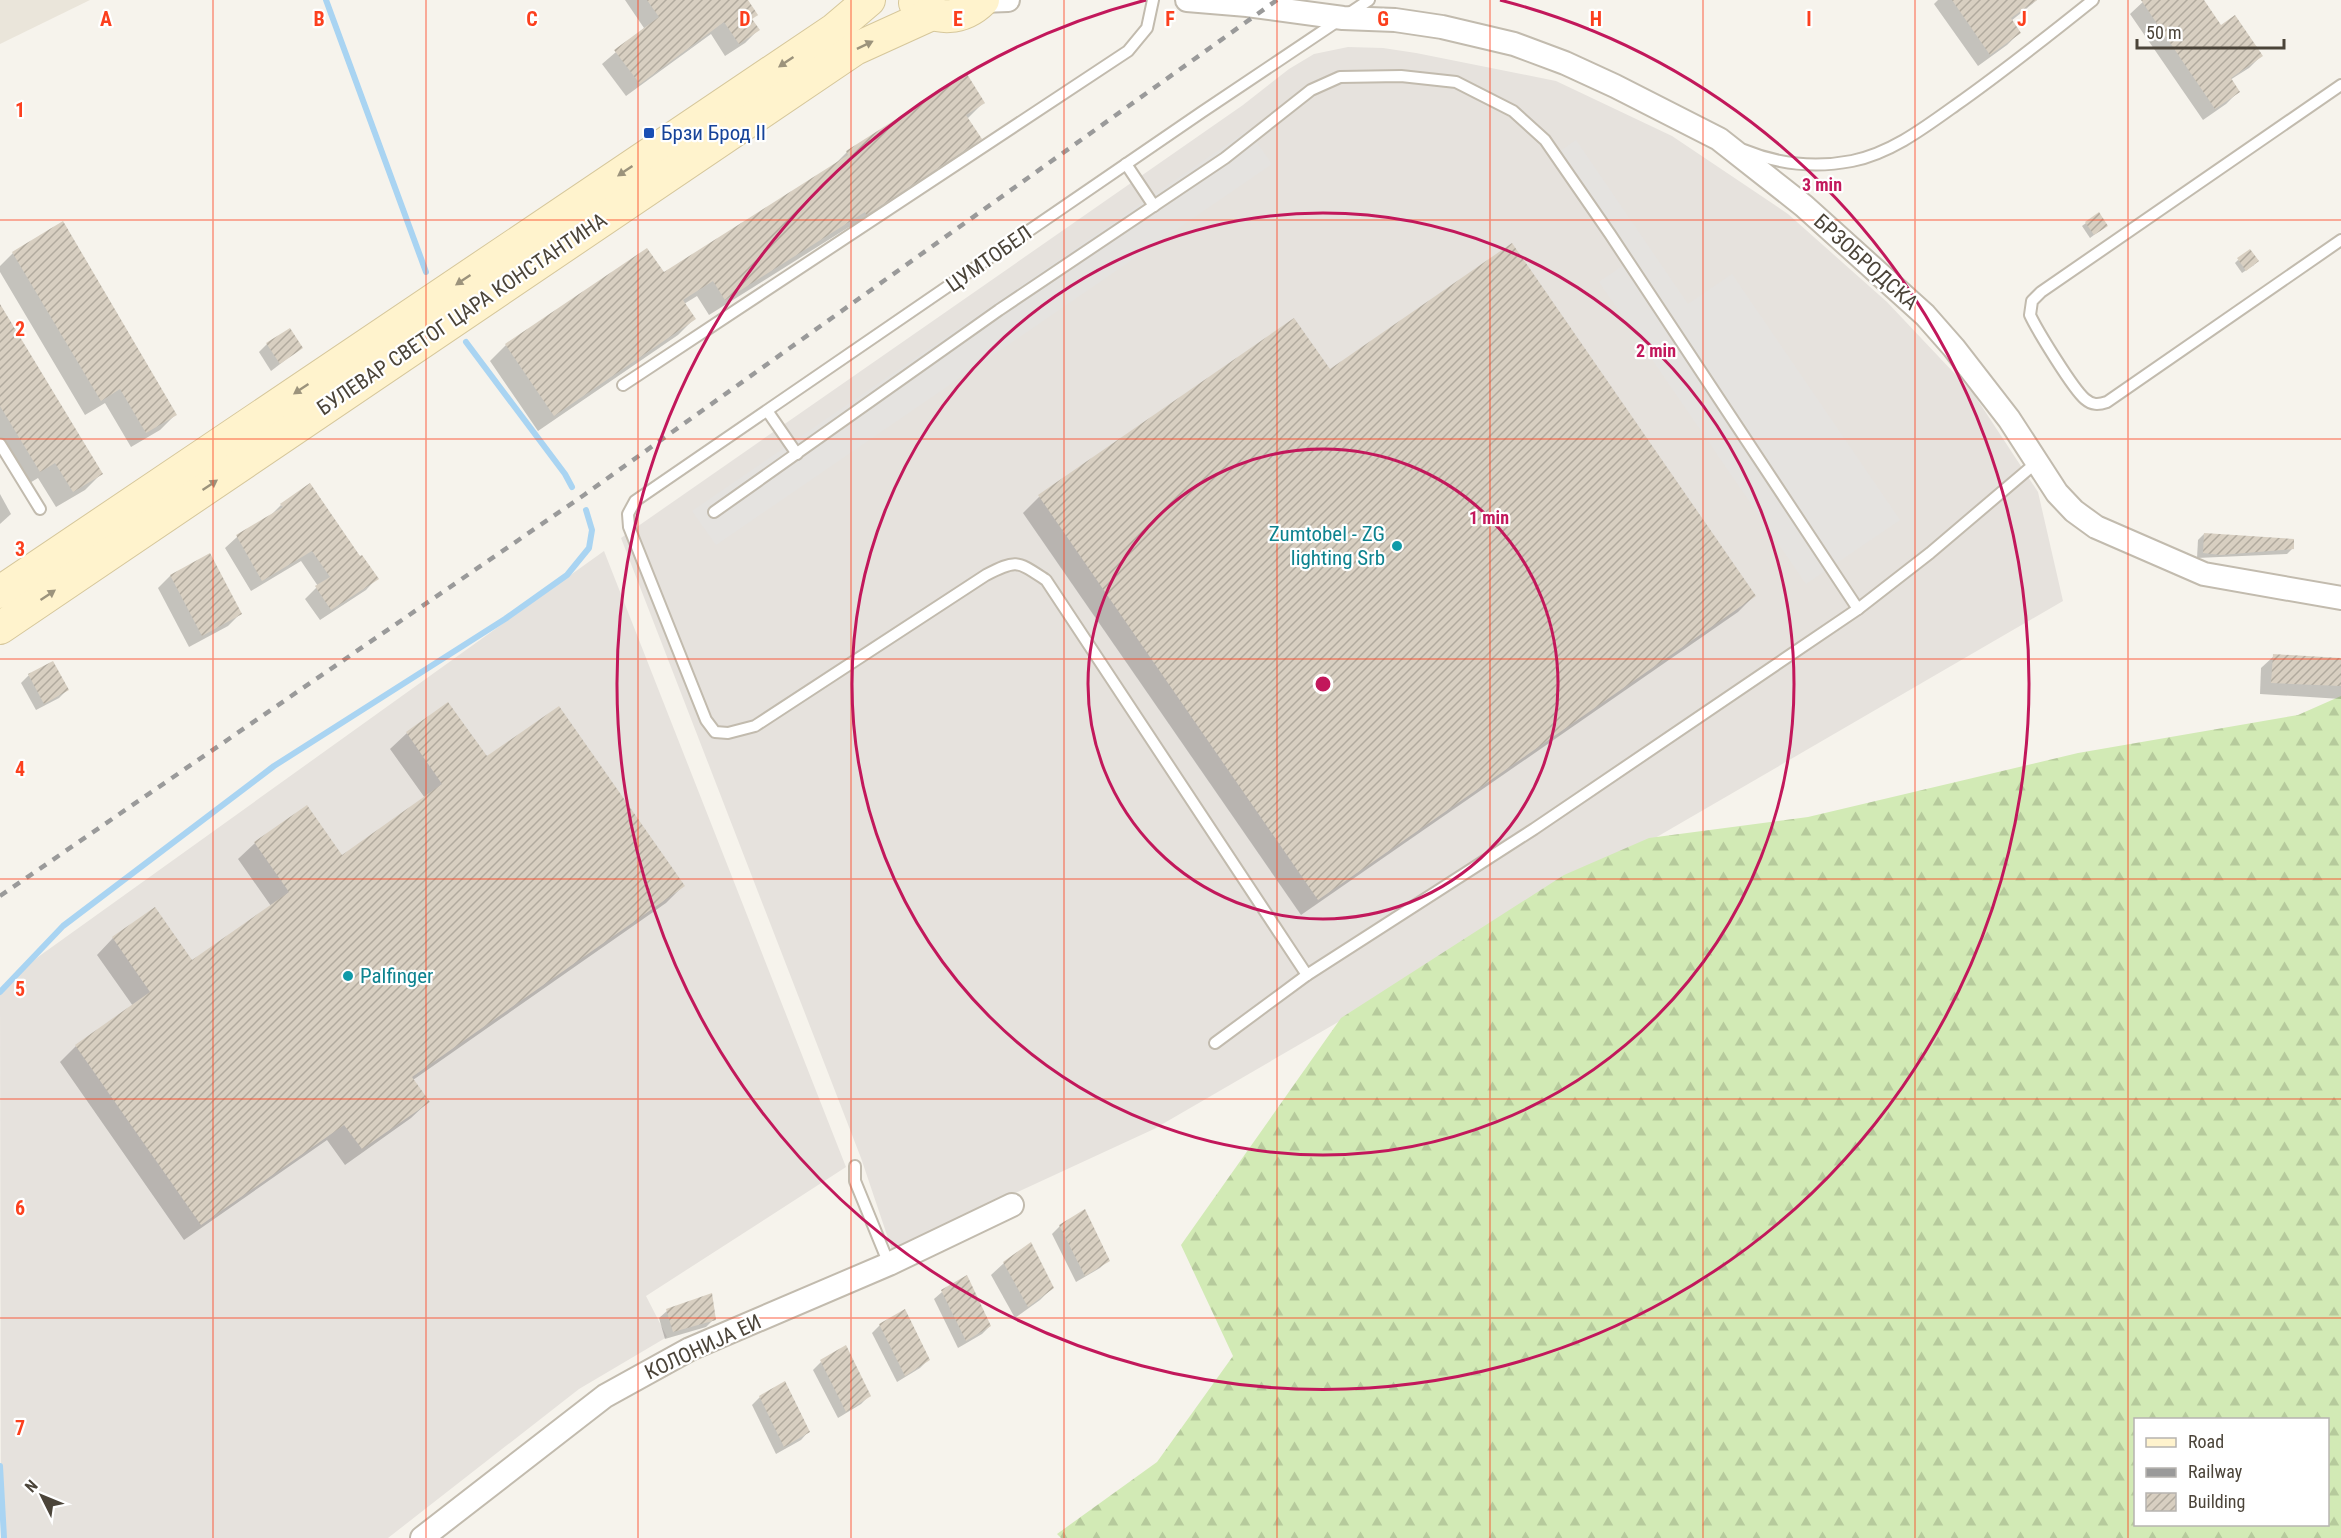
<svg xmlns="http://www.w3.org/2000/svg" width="2341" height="1538" font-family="'Roboto Condensed',sans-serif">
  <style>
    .residential { fill: #eae5da }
    .industrial { fill: #e6e2dd }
    .forest { fill: url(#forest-firs); fill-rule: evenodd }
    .parking { fill: #e5e3e0 }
    .shadow { fill: #0003 }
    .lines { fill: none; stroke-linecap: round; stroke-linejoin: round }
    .stream { stroke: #a9d4f2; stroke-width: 6 }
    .building { fill: url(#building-hatch) }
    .service-casing { stroke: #c2bbae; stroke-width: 14 }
    .minor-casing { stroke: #c2bbae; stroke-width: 26 }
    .secondary-casing { stroke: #d6c79b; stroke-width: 34 }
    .service { stroke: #fff; stroke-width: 10 }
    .minor { stroke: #fff; stroke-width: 22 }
    .secondary { stroke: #fff3cd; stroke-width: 32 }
    .rail { stroke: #9a9a9a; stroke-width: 4.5; stroke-dasharray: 8 8; stroke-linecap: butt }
    .oneway { fill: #9c937c }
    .grid { fill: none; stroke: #fc3f1d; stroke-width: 1.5; stroke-opacity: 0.55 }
    .ring { fill: none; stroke: #c2185b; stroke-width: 3 }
    .transit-dot { fill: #1a4fb4; stroke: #fff; stroke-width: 2 }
    .culture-dot { fill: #0f9aa8; stroke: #fff; stroke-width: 2 }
    .labels { text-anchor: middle; stroke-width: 4.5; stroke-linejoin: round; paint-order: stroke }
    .transit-label { font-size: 21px; fill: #164399; stroke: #fff; text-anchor: start }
    .street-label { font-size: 21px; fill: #4b4439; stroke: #fff }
    .culture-label { font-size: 21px; fill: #0d838f; stroke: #fff; text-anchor: end }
    .grid-label { font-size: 20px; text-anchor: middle; font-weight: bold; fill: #fc3f1d; stroke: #fff; stroke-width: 4.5; stroke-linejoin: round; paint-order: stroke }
    .centre { fill: #c2185b; stroke: #fff; stroke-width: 3 }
    .ring-label { font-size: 18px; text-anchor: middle; font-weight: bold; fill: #c2185b; stroke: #fff; stroke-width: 4.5; stroke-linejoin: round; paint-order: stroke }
  </style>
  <defs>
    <pattern id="forest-firs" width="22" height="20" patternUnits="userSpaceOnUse" patternTransform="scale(1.5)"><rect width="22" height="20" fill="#d2eab5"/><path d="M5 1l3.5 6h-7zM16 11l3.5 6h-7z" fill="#b6ca9c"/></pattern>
    <pattern id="building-hatch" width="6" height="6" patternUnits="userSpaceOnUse" patternTransform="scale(1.5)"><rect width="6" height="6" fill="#d8cfc1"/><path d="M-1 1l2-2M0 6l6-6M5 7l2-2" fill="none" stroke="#b1aa9e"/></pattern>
  </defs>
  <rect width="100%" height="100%" fill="#f6f3ec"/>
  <path class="residential" d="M 0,0 L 90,0 L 0,44 Z"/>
  <g class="industrial">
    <path d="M 1348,47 L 1383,48 L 1416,53 L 1556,81 L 1672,136 L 1788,214 L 1887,302 L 1973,393 L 2038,492 L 2063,601 L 1154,1129 L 892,1250 L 861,1158 L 621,538 L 1243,105 L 1289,69 L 1314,54 Z"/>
    <path d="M 604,551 L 846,1167 L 646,1296 L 667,1337 L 579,1389 L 388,1538 L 1,1538 L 0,994 L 21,971 L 38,957 Z"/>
  </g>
  <path class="forest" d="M 2341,696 L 2341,1538 L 1061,1538 L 1057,1534 L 1157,1462 L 1233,1356 L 1181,1245 L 1341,1018 L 1564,875 L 1649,838 L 1808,817 L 2078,753 L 2298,715 ZM 2136,1420 L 2328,1420 L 2328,1524 L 2136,1524 Z"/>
  <g class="parking">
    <path d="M 1248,130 L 1272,164 L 716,545 L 692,511 Z"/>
    <path d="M 1576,140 L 1688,304 L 1732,274 L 1900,520 L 1806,584 L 1599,282 L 1631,260 L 1559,152 Z"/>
  </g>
  <g class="shadow">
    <path d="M 625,0 L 746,0 L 751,20 L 758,30 L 745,43 L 725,56 L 711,34 L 626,96 L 602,64 L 644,28 Z"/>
    <path d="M 1938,0 L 2037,0 L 2011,21 L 2019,33 L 2007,45 L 1978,66 L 1934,4 Z"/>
    <path d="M 2145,0 L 2203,0 L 2221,27 L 2261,56 L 2249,68 L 2230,80 L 2238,92 L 2226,104 L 2203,120 L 2130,14 Z"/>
    <path d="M 983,103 L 967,119 L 980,139 L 964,155 L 850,229 L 849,227 L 709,315 L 697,296 L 684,304 L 694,319 L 678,335 L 538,431 L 490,361 L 506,345 L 663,274 L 833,166 L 847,152 Z"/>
    <path d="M 2098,214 L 2102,229 L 2090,238 L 2082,226 Z"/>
    <path d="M 13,253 L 175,415 L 160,430 L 131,447 L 105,403 L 85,415 L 0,272 L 0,266 Z"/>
    <path d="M 2238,260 L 2254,265 L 2242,273 L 2235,263 Z"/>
    <path d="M 0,307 L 101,474 L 85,490 L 56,507 L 38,478 L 23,487 L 0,449 Z"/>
    <path d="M 267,344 L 301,348 L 271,371 L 259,352 Z"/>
    <path d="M 1329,371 L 1754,596 L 1738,612 L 1301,915 L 1023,513 L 1039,497 Z"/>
    <path d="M 0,494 L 11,514 L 0,524 Z"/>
    <path d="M 281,505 L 359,558 L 377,578 L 366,590 L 320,620 L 305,599 L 318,586 L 301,561 L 251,591 L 225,548 L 237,537 L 269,517 Z"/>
    <path d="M 2204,534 L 2293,548 L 2287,554 L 2197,558 L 2198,540 Z"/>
    <path d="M 209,555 L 240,614 L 228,626 L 189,647 L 158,588 L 170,576 Z"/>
    <path d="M 2274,656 L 2341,659 L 2341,699 L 2260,694 L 2261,668 Z"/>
    <path d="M 29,675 L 67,690 L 59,698 L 36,710 L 21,683 Z"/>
    <path d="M 407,733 L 486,759 L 683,886 L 666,903 L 413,1080 L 428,1102 L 411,1118 L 345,1165 L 327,1140 L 184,1240 L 60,1062 L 76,1046 L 133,1006 L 97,955 L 113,938 L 191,962 L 271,906 L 238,859 L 255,843 L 341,857 L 425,798 L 390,749 Z"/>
    <path d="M 1060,1226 L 1108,1260 L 1100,1268 L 1076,1282 L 1052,1234 Z"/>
    <path d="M 1031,1244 L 1052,1288 L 1040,1300 L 1015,1318 L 991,1275 L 1004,1263 Z"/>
    <path d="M 942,1292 L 990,1326 L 982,1334 L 958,1348 L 934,1299 Z"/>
    <path d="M 667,1311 L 714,1319 L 706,1327 L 665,1339 L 659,1318 Z"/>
    <path d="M 880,1325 L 928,1360 L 920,1368 L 897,1382 L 872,1333 Z"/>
    <path d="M 821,1362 L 869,1396 L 861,1404 L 838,1418 L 813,1370 Z"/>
    <path d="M 760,1397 L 808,1432 L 801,1440 L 776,1454 L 752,1405 Z"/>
  </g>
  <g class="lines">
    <g class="stream">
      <path d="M 326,0 L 426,272"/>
      <path d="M 466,342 L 565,474 L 572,487"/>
      <path d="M 0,992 L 63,926 L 274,766 L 505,619 L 567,575 L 589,548 L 592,530 L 586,510"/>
      <path d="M 0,1466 L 4,1538"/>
    </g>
  </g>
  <g class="building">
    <path d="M 647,0 L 748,0 L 758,15 L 752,19 L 760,30 L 739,44 L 724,22 L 640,84 L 614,50 L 659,17 Z"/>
    <path d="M 1952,0 L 2037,0 L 2011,18 L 2021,33 L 1990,55 Z"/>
    <path d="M 2141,0 L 2204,0 L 2221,25 L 2235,15 L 2263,56 L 2231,78 L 2240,92 L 2215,109 Z"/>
    <path d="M 967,74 L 985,103 L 966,115 L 982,139 L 876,209 L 866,215 L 865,212 L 725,300 L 713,281 L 683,300 L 696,319 L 554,416 L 505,344 L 647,248 L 664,272 L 848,155 L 846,151 Z"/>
    <path d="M 2099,212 L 2108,226 L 2094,235 L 2085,222 Z"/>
    <path d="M 63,221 L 177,415 L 146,433 L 120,389 L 101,401 L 12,252 Z"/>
    <path d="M 1512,243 L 1756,596 L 1318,900 L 1038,495 L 1294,318 L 1330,369 Z"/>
    <path d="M 2250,249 L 2259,261 L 2246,271 L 2237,258 Z"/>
    <path d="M 0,304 L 103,474 L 73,492 L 55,463 L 40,472 L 0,406 Z"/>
    <path d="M 290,328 L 303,348 L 280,364 L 266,343 Z"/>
    <path d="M 310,483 L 360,556 L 362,555 L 379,579 L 331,610 L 315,586 L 330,577 L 312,551 L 262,581 L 236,535 L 283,507 L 280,504 Z"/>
    <path d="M 2204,533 L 2294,539 L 2294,549 L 2221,555 L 2203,553 Z"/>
    <path d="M 210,553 L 242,614 L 202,636 L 170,575 Z"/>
    <path d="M 2273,654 L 2341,658 L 2341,686 L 2271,683 Z"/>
    <path d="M 53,661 L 69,690 L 44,704 L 28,674 Z"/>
    <path d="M 448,702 L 487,756 L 559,706 L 685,886 L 412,1077 L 430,1102 L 362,1149 L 344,1125 L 201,1225 L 75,1045 L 150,992 L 112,937 L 155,907 L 192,960 L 289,892 L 254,842 L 307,805 L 342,855 L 442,784 L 406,732 Z"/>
    <path d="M 1085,1209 L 1110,1261 L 1085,1276 L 1059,1225 Z"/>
    <path d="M 1031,1242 L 1054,1288 L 1028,1307 L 1003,1262 Z"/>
    <path d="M 967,1275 L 991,1326 L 966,1341 L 941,1290 Z"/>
    <path d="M 712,1293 L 716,1320 L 673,1332 L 666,1309 Z"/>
    <path d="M 905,1309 L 930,1360 L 905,1376 L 879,1324 Z"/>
    <path d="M 846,1345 L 871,1396 L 846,1412 L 820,1360 Z"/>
    <path d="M 785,1381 L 810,1432 L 784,1447 L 759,1396 Z"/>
  </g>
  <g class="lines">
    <defs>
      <g id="service">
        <path d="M 2341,85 L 2041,292 L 2032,301 L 2030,315 C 2037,330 2073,389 2085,399 C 2092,405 2098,405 2107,402 L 2341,240"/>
        <path d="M 1744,150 C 1778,164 1816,168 1852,161 C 1891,153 1924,128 1956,105 C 2003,72 2048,36 2093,0"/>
        <path d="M 1126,164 L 1154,206"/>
        <path d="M 623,385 L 1128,51 L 1147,28 L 1153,0"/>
        <path d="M 768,412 L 797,454"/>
        <path d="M 0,444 L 40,509"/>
        <path d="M 714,512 L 999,310 L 1225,158 L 1311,90 L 1340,77 L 1401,76 L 1456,82 L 1513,111 L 1545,140 L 1610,234 L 1858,609"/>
        <path d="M 1307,975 L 1046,580 C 1017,561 1017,559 986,575 L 755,726 L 728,733 L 715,732 L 706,720 L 629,527 L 628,514 L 635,501 L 1202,112 L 1369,0"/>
        <path d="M 1215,1043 L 1307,975 L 1534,829 L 1858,609 L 1930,553 L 2037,462"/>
        <path d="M 855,1166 L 855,1181 L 889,1264"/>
      </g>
      <g id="minor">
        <path d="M 1187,0 L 1247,5 L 1343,18 L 1395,20 L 1442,27 L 1514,44 L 1565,63 L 1615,86 L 1719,139 L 1804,206 L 1925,315 L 1954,348 L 2009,419 L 2057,493 L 2074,511 L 2096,527 L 2204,574 L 2341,598"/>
        <path d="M 982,1 L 1008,0"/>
        <path d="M 422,1538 L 605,1396 L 690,1349 L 889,1264 L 1012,1205"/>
      </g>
      <g id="secondary">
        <path d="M 915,3 C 936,22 963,20 983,0"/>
        <path d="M 0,592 L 835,29 L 869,0"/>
        <path d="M 0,628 L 855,49 L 932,14"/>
      </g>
    </defs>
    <use href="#service" class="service-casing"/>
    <use href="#minor" class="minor-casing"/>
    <use href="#secondary" class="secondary-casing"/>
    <use href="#service" class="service"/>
    <use href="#minor" class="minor"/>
    <use href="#secondary" class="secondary"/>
    <path class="rail" d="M 0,896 L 584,495 L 1277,0"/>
  </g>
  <defs><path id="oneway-solid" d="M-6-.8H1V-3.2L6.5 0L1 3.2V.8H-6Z" transform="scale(1.5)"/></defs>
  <g class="oneway">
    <use href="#oneway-solid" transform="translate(865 45) rotate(-26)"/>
    <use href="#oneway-solid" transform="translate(786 62) rotate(146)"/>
    <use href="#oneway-solid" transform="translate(625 171) rotate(146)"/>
    <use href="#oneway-solid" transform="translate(463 280) rotate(146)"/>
    <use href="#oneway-solid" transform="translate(301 389) rotate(146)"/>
    <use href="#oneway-solid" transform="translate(210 485) rotate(-34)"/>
    <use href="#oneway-solid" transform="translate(48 595) rotate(-34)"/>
  </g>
  <path class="grid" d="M 213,0 L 213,1538M 426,0 L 426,1538M 638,0 L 638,1538M 851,0 L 851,1538M 1064,0 L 1064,1538M 1277,0 L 1277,1538M 1490,0 L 1490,1538M 1703,0 L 1703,1538M 1915,0 L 1915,1538M 2128,0 L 2128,1538M 0,220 L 2341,220M 0,439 L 2341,439M 0,659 L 2341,659M 0,879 L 2341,879M 0,1099 L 2341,1099M 0,1318 L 2341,1318"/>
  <g class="ring">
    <circle cx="1323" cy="684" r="235"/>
    <circle cx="1323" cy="684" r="471"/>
    <path d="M1500 0A706 706 0 1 1 1146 0"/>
  </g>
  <rect class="transit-dot" x="643" y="127" width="12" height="12" rx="3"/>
  <g class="culture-dot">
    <circle cx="1397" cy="546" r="6"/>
    <circle cx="348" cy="976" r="6"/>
  </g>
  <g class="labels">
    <g class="transit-label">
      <text x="661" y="140">Брзи Брод II</text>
    </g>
    <g class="street-label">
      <text transform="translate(989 259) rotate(-35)" y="7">ЦУМТОБЕЛ</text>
      <text transform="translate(1866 262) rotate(42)" y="7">БРЗОБРОДСКА</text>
      <text transform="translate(462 314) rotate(-34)" y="7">БУЛЕВАР СВЕТОГ ЦАРА КОНСТАНТИНА</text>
      <text transform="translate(703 1347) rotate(-25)" y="7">КОЛОНИЈА ЕИ</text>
    </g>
    <g class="culture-label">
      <text x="1385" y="541">Zumtobel - ZG<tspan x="1385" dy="24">lighting Srb</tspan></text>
      <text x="360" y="983" text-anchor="start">Palfinger</text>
    </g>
  </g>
  <g class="grid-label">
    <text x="106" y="26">A</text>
    <text x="319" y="26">B</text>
    <text x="532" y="26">C</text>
    <text x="745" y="26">D</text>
    <text x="958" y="26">E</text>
    <text x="1170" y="26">F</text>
    <text x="1383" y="26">G</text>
    <text x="1596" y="26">H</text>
    <text x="1809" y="26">I</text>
    <text x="2022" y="26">J</text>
    <text x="20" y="117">1</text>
    <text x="20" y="336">2</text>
    <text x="20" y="556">3</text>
    <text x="20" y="776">4</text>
    <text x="20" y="996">5</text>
    <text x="20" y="1215">6</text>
    <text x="20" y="1435">7</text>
  </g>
  <circle cx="1323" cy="684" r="9" class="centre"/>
  <g class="ring-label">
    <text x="1822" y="191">3 min</text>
    <text x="1656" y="357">2 min</text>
    <text x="1489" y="524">1 min</text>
  </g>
  <rect x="2134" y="1418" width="195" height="108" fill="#ffffff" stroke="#b7b4b0" stroke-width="1.5"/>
  <rect x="2146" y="1438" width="30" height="9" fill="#fff3cd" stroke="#b7b4b0" stroke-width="1.5"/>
  <text x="2188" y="1448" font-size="18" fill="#4b4439">Road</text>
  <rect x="2146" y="1468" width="30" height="9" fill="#9a9a9a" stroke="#b7b4b0" stroke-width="1.5"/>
  <text x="2188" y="1478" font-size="18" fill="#4b4439">Railway</text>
  <rect x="2146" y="1493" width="30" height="18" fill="url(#building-hatch)" stroke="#b7b4b0" stroke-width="1.5"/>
  <text x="2188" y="1508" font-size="18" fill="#4b4439">Building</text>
  <g transform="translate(42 1496) rotate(313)" stroke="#ffffff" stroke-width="4.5" paint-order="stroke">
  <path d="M0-4.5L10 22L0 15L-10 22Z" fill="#4b4439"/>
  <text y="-9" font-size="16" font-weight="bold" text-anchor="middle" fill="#4b4439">N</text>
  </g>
  <path d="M2137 39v9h147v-9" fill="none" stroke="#4b4439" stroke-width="3"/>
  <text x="2146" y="39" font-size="18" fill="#4b4439" stroke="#ffffff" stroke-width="4.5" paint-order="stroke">50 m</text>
</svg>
